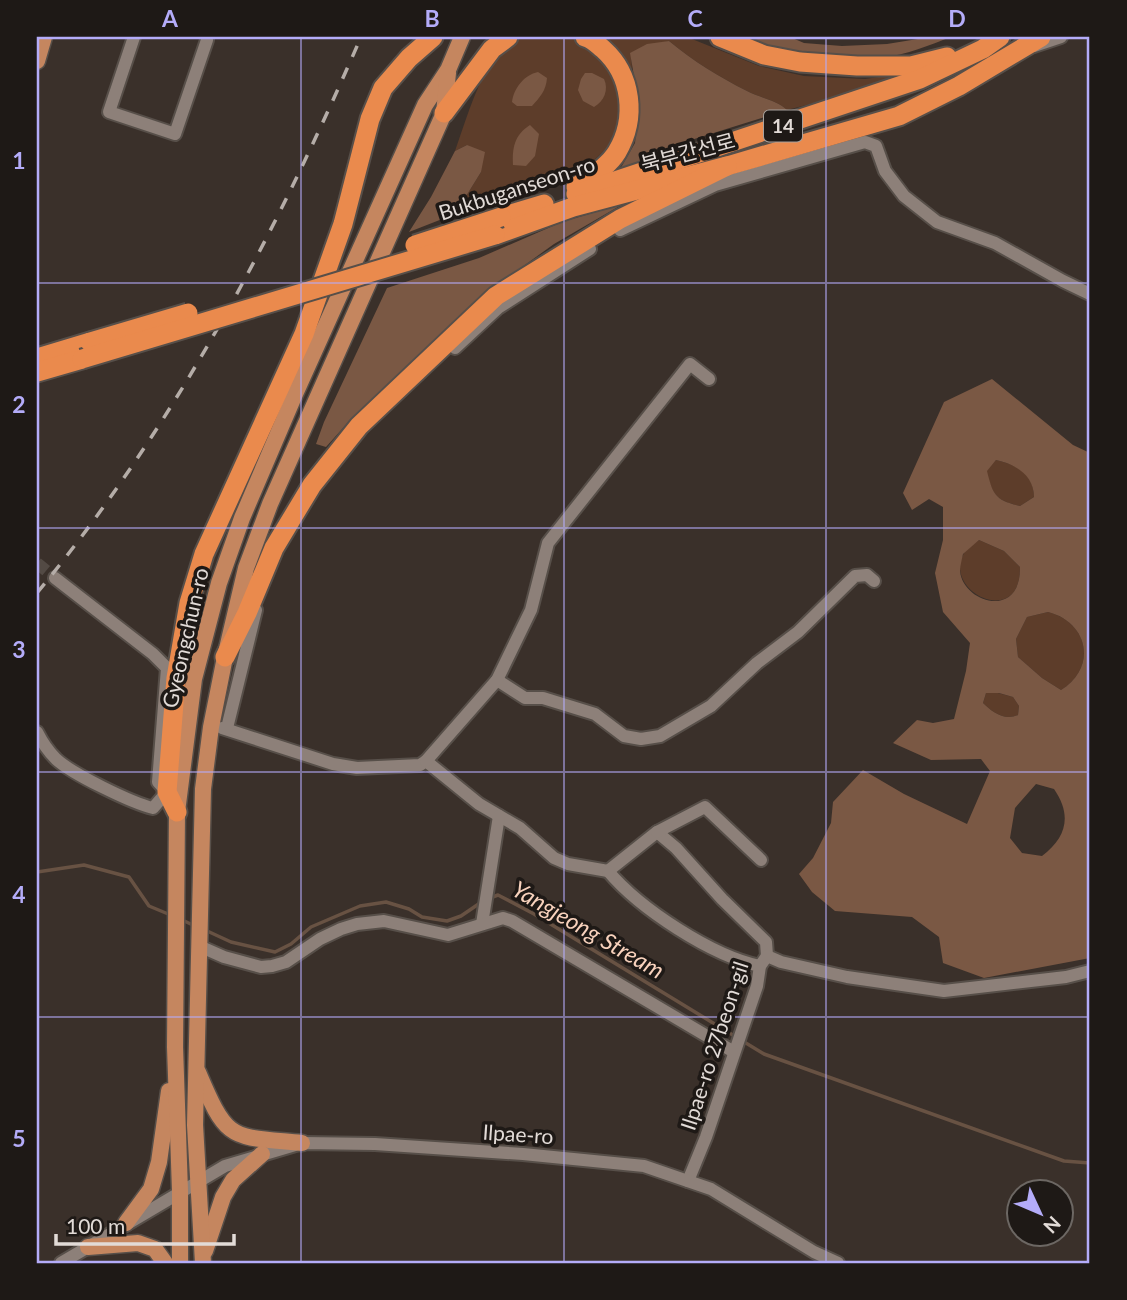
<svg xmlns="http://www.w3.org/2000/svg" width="1127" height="1300" font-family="Lato,'Noto Sans KR',sans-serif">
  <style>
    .green { fill: #5d3d2a }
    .forest { fill: #7a5844; fill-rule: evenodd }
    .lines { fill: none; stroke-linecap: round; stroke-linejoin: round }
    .stream { stroke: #685243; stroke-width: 3.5 }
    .minor-tunnel { stroke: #534a44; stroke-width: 12; stroke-dasharray: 12 6; stroke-linecap: butt }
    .minor-casing { stroke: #574f49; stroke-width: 16 }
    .major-casing { stroke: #574f49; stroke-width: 19 }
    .highway-casing { stroke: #574f49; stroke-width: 23 }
    .minor { stroke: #8d8079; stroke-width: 12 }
    .major { stroke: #c5865f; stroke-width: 16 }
    .highway { stroke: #ea8a4d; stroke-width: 19 }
    .rail { stroke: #b5ada8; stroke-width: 3.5; stroke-dasharray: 12 12; stroke-linecap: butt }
    .highway-bridge-casing { stroke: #574f49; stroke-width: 23; stroke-linecap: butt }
    .highway-bridge { stroke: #ea8a4d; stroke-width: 19 }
    .grid { fill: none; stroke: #b4acf9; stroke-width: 2; stroke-opacity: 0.55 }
    .labels { text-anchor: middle; stroke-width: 7; stroke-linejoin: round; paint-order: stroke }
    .shield { fill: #1e1916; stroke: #a7a19d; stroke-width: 2 }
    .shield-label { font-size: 19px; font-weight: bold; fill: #e2dbd7 }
    .street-label { font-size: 21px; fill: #e2dbd7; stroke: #1e1916 }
    .water-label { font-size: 23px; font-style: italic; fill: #f8d2bd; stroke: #1e1916 }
    .neatline { fill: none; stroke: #b4acf9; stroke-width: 2.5 }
    .grid-label { font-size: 23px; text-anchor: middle; font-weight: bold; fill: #b4acf9 }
  </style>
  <rect width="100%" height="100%" fill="#3a302a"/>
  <g class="green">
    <path d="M 519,37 L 577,37 L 603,53 L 622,100 L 617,129 L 608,147 L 593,161 L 531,187 L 455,214 L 481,172 L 467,145 L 455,151 C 468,116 483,54 519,37 Z"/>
    <path d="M 601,37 L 687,37 L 759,66 L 804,76 L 865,79 L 906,73 L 837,97 L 787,110 C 777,100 760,98 747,91 C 719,77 693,61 669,41 L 631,53 L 632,70 L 619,52 Z"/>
    <path d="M 996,460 C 1016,464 1034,474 1034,497 L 1020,506 C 995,500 993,495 986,471 Z"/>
    <path d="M 979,540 L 1004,551 L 1020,567 C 1021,629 944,593 963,555 C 965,550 974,544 979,540 Z"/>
    <path d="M 1048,612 C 1088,622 1098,667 1061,690 L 1042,678 L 1018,657 L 1016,639 L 1027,617 Z"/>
    <path d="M 986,693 L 998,693 L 1013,697 L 1019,706 L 1018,715 C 1004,721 992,712 983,703 Z"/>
  </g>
  <g class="forest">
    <path d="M 730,37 L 790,37 L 804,43 L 842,46 L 887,44 L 930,37 L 951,37 C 930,45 906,55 884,57 C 832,63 779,50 730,37 Z"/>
    <path d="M 669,41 C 693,61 719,77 747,91 C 760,98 777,100 787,110 L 675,145 L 619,171 L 635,143 L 639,105 L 630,53 L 647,44 Z"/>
    <path d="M 538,72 L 547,78 C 546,91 540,97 532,106 L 517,106 L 512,102 C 514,88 524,75 538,72 Z"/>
    <path d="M 585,73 L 592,73 L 604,79 C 609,90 604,101 594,107 L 583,101 L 578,90 L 581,79 Z"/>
    <path d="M 530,125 L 539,134 L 535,156 L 526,166 L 513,165 C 512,149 514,135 530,125 Z"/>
    <path d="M 467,145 L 485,152 L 481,172 L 455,214 L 409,232 L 431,197 L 455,151 Z"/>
    <path d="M 623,204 L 554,244 L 489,291 L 352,418 L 326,447 L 316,444 L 324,422 L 387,288 L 479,258 L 562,222 Z"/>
    <path d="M 992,379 L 1073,445 L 1090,453 L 1090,958 L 984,978 L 943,963 L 939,937 L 912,917 L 835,911 L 812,892 L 799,874 L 813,858 L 831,823 L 833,802 L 863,770 L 904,794 L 967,824 L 990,771 L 981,759 L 931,760 L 893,743 L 917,720 L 933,723 L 954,719 L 966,671 L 970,643 L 943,612 L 935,573 L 943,540 L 943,507 L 929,499 L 912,510 L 903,493 L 944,402 ZM 996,460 C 1015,464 1034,475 1034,497 L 1020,506 C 995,500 993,495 987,471 ZM 979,540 L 1004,551 L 1020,567 C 1021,620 963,603 960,571 C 960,566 962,559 963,554 ZM 1048,612 C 1088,622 1098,667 1061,690 L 1042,678 L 1018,657 L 1016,639 L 1027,617 ZM 986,693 L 999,693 L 1013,697 L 1019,706 L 1018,715 C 1004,721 992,712 983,703 ZM 1036,784 L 1054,789 C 1072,815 1067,837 1042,856 L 1022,853 L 1010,838 L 1015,808 Z"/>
  </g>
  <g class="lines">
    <g class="stream">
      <path d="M 37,872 L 84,865 L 129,877 L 149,906 L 173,916"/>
      <path d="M 490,898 L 498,895 L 534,914 L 764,1054 L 1064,1161 L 1090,1163"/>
      <path d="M 180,919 L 195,926"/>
      <path d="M 205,930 L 231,942 L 275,952 L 291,944 L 311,927 L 360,906 L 386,902 L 409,909 L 422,917 L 447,921 L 461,916 L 483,901"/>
    </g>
    <path class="minor-tunnel" d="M 37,563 L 55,578"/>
    <defs>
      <g id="minor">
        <path d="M 134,37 L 109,112 L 175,134 L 207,40"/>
        <path d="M 1034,46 L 1061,37"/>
        <path d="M 620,230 L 715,185 L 865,142 L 876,146 L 885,171 L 904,196 L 937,222 L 995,243 L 1063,281 L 1090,294"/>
        <path d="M 455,348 L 498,308 L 590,249"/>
        <path d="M 497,680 L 525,698 L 543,698 L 595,714 L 624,736 L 641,739 L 660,736 L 711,706 L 757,663 L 798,632 L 855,576 L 867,575 L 874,581"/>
        <path d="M 222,728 L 333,764 L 357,768 L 420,765 L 426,761 L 479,804 L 520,828 L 554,858 L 568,864 L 608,871 L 657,832 L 676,848 L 722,899 L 766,942 L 767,956"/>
        <path d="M 227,728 L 256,610"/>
        <path d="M 37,732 C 42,742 48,751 56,759 C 72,774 132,803 153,808 L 167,792 L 158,782 L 167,668 L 153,654 L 55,578"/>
        <path d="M 426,761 L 497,680 L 531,610 L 548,543 L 690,364 L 709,379"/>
        <path d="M 657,832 L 705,807 L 761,860"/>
        <path d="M 608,871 C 640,909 712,956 760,966"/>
        <path d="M 482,924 L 499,816"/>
        <path d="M 199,946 L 224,957 L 261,967 L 272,966 L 286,962 L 320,939 L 341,929 L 357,924 L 384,921 L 448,935 L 503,918 L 512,921 L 734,1052"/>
        <path d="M 688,1181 L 706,1137 L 757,986 L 760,966 L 767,956 L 781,962 L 847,977 L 944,991 L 1066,977 L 1090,971"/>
        <path d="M 61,1263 L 225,1166 L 302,1143 L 375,1144 L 523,1154 L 644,1166 L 711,1189 L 814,1252 L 838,1263"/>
      </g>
      <g id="major">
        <path d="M 37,61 L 44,37"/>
        <path d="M 198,1072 C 228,1143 230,1136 302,1143"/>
        <path d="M 126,1223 L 151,1189 L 159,1162 L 169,1091"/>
        <path d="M 88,1247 L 138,1243 L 155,1249 L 165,1263"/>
        <path d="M 205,1251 L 223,1197 L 233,1180 L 262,1154"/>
        <path d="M 180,1263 L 180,1191 L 175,1047 L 177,812 L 194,679 L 219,583 L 242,518 L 295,394 L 425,105 L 448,70 L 462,37"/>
        <path d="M 203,1263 L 195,1125 L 203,789 L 211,727 L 225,657 L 246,568 L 270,504 L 444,113 L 448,73"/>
      </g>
      <g id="highway">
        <path d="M 720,37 L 764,55 L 800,62 L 857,66 L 911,66 L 947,57"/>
        <path d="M 444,113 L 492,49 L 508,37"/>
        <path d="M 576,187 C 590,177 608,167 617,152 C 637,118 632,75 603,49 C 597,44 593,39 585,37"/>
        <path d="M 576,194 L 920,79 L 983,49 L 1000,37"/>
        <path d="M 501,217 L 544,204"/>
        <path d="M 495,235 L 573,207 L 727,166 L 899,116 L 959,86 L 1041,37"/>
        <path d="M 37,358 L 90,342"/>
        <path d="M 37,372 L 82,359"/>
        <path d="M 225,657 L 247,613 L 274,548 L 312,485 L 359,426 L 496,296 L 620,219 L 727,166"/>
        <path d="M 177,812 L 167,792 L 176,678 L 189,603 L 204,554 L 304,334 L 343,224 L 370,119 L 383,88 L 409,58 L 433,37"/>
      </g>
    </defs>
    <use href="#minor" class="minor-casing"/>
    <use href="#major" class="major-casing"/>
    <use href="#highway" class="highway-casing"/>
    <use href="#minor" class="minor"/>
    <use href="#major" class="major"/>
    <use href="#highway" class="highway"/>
    <path class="rail" d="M 37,593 C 175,426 275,235 361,37"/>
    <defs>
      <g id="highway-bridge">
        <path d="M 415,245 L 501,217"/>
        <path d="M 90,342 L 188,313"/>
        <path d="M 82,359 L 495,235"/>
      </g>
    </defs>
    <use href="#highway-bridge" class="highway-bridge-casing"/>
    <use href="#highway-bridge" class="highway-bridge"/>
  </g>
  <path class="grid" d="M 301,37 L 301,1263M 564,37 L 564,1263M 826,37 L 826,1263M 37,283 L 1090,283M 37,528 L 1090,528M 37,772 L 1090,772M 37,1017 L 1090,1017"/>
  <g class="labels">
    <rect class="shield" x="764" y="110.5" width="38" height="31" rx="5"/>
    <g class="shield-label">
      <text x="783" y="133">14</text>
    </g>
    <g class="street-label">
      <text transform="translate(688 153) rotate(-15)" y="7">북부간선로</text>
      <text transform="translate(517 189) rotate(-18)" y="7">Bukbuganseon-ro</text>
      <text transform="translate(186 638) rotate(-77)" y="7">Gyeongchun-ro</text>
      <text transform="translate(715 1046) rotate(-72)" y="7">Ilpae-ro 27beon-gil</text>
      <text transform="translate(518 1135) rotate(4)" y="7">Ilpae-ro</text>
    </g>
    <g class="water-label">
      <text transform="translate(588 930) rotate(30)" y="8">Yangjeong Stream</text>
    </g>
  </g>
  <rect width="1127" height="1300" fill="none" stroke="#1e1916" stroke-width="77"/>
  <g transform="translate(1040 1213) rotate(134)"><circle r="33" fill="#1e1916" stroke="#6c6763" stroke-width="2"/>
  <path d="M0-5L12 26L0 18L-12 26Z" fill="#b4acf9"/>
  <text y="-10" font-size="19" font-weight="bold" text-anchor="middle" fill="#e2dbd7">N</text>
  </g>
  <path d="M56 1234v10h178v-10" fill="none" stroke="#e2dbd7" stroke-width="3.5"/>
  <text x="66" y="1234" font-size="21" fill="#e2dbd7" stroke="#1e1916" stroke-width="5" paint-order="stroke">100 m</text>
  <rect x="38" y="38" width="1050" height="1224" class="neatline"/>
  <g class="grid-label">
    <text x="170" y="27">A</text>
    <text x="432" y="27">B</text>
    <text x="695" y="27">C</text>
    <text x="957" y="27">D</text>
    <text x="19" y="169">1</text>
    <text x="19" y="413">2</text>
    <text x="19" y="658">3</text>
    <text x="19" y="903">4</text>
    <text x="19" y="1147">5</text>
  </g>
</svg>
